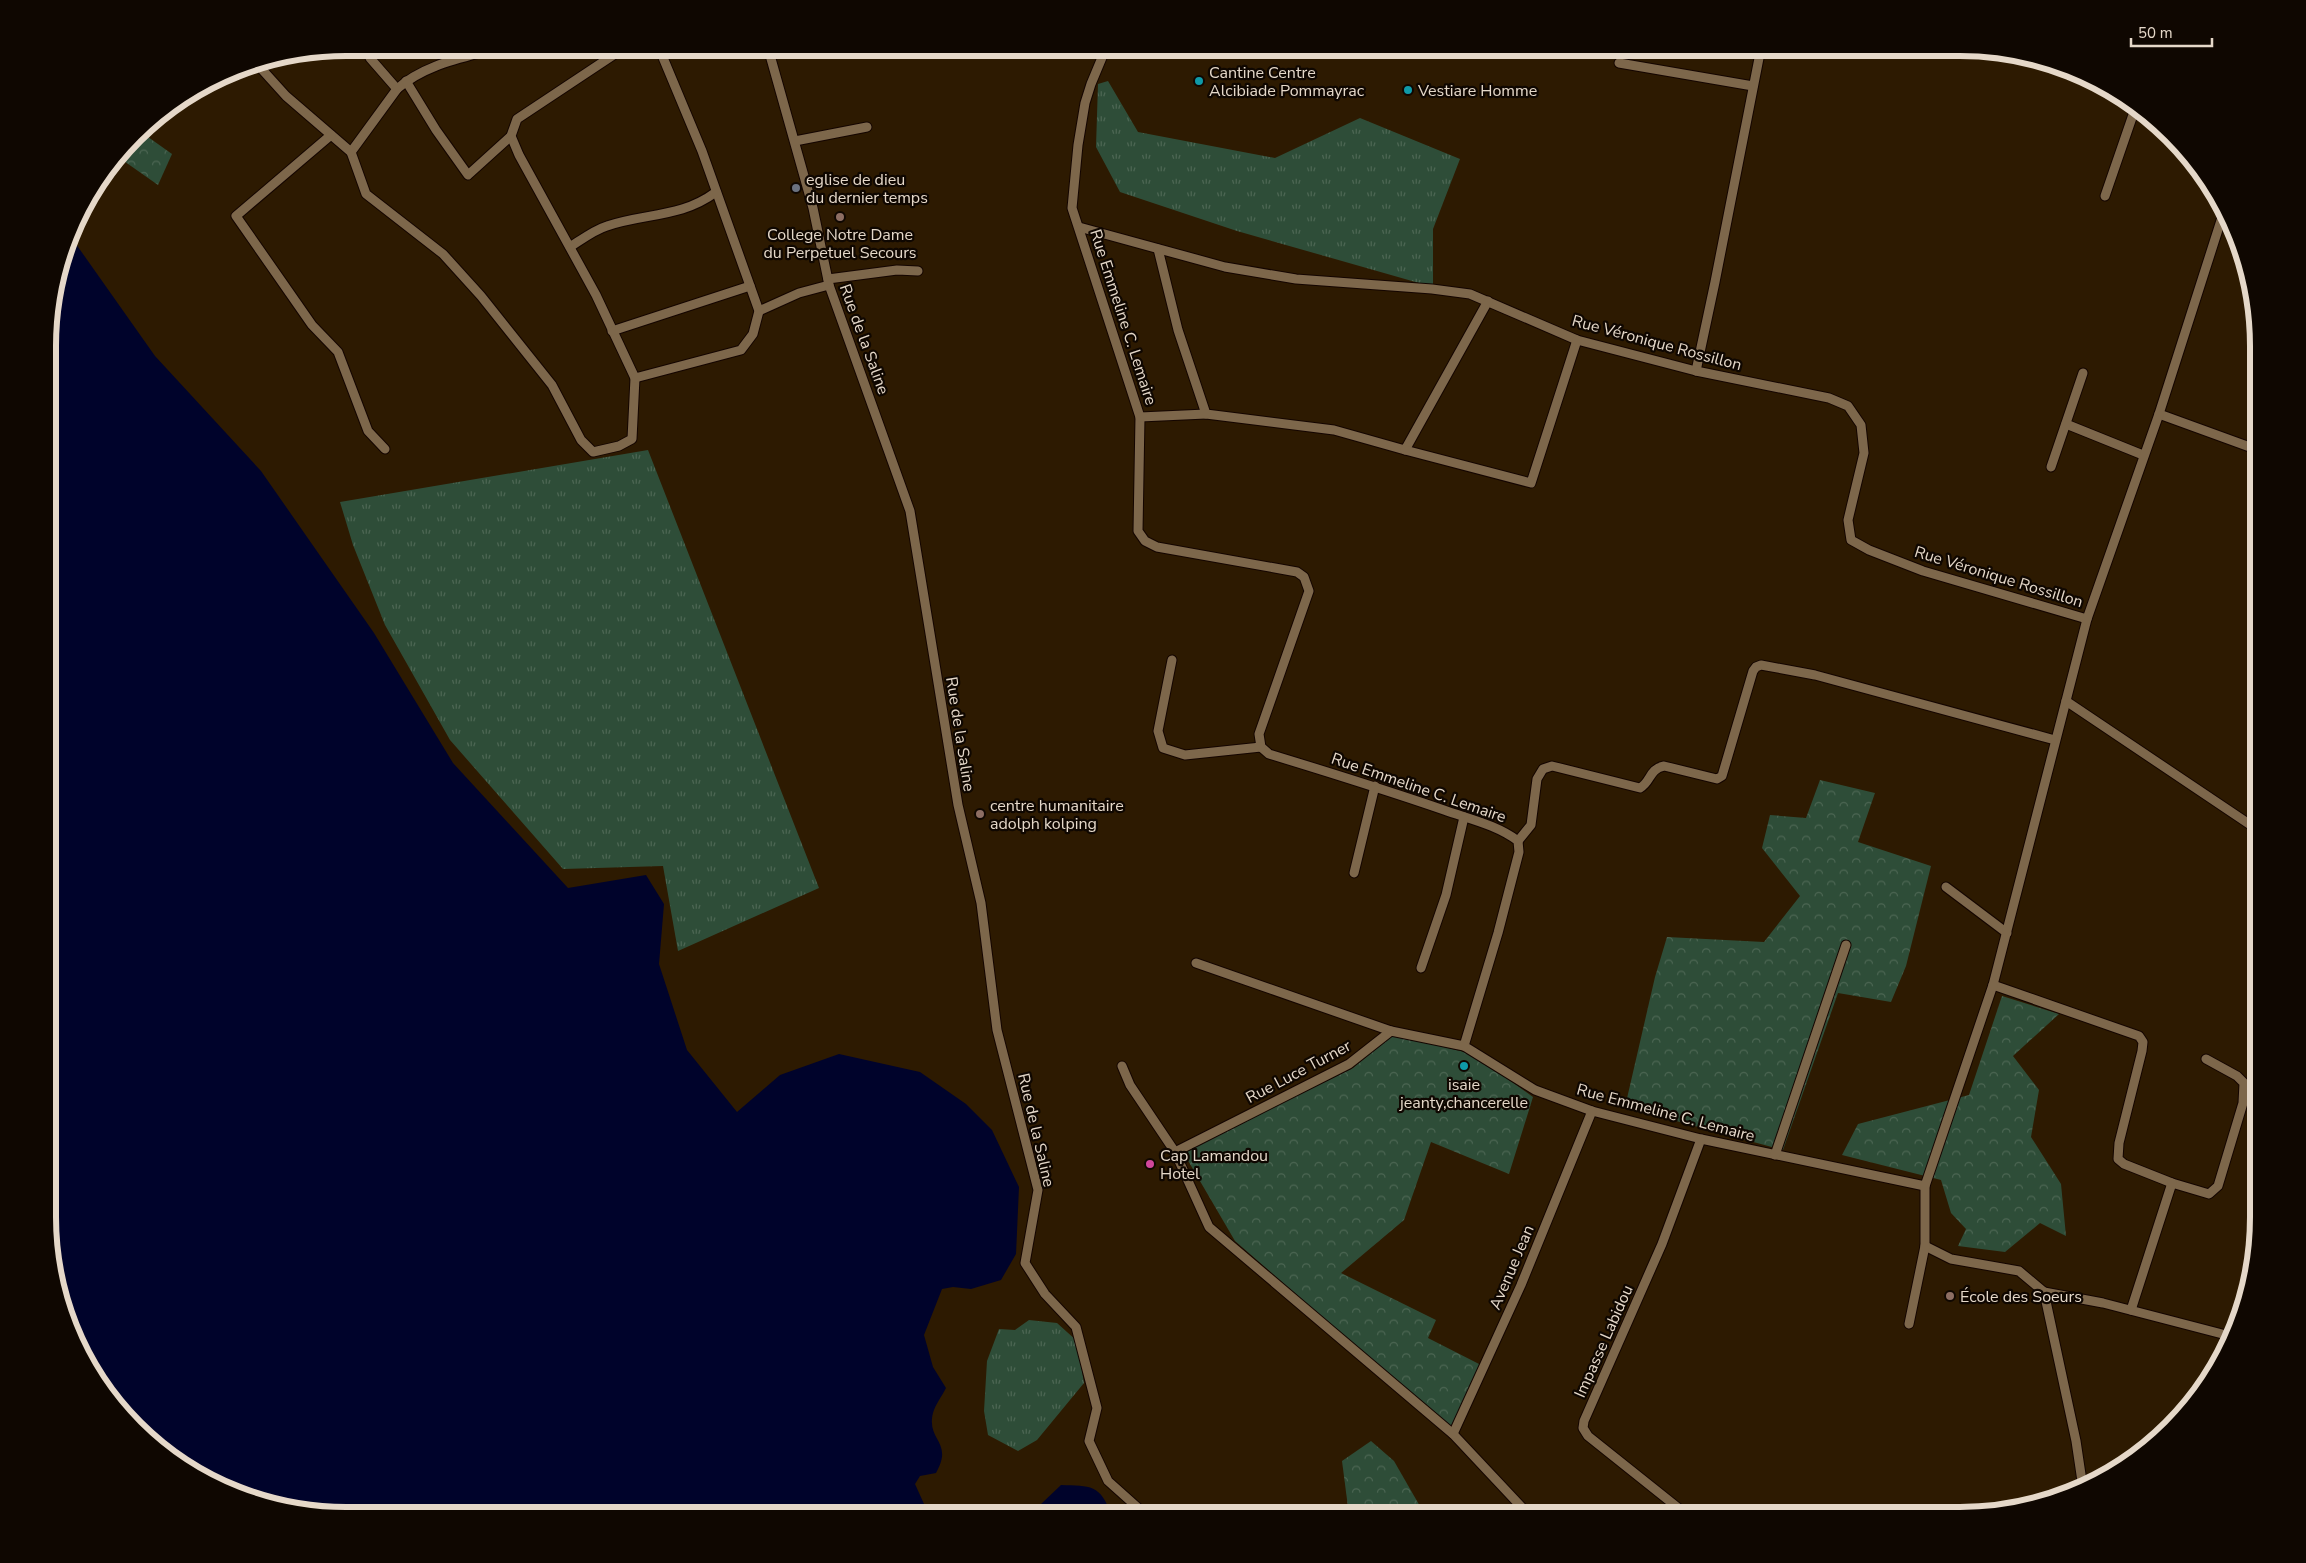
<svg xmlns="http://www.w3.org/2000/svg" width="2306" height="1563" font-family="'Nunito Sans',sans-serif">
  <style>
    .grass { fill: url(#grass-tufts) }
    .forest { fill: url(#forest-crowns) }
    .water { fill: #00032b }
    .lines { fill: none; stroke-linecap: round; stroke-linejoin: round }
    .street-casing { stroke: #140500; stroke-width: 11 }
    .street { stroke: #7d674b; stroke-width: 9 }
    .culture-dot { fill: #0f9aa8; stroke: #0f0701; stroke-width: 2 }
    .worship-dot { fill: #6b7280; stroke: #0f0701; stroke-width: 2 }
    .education-dot { fill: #8d6e63; stroke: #0f0701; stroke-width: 2 }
    .hotel-dot { fill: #d1479c; stroke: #0f0701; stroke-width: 2 }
    .labels { text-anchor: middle; stroke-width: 4.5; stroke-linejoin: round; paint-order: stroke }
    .poi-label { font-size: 16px; fill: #e5d8c9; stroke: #0f0701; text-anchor: start }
    .street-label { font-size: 16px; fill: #e5d8c9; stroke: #0f0701 }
    .rim { fill: none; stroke: #e5d8c9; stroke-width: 6 }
  </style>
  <defs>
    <pattern id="grass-tufts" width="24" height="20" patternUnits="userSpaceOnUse" patternTransform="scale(1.25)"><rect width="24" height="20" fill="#2e4d38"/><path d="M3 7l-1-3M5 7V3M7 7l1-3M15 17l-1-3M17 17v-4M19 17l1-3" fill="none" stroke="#4c6653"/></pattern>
    <pattern id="forest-crowns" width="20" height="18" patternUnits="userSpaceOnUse" patternTransform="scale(1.25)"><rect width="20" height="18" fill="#2e4d38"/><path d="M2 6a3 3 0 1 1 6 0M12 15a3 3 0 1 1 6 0" fill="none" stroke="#4c6653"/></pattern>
  </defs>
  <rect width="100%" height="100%" fill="#2d1a01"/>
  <g class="grass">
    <path d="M 1108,81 L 1138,132 L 1275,158 L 1360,118 L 1460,159 L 1433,229 L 1433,287 L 1237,231 L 1120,192 L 1096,147 L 1098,84 Z"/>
    <path d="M 648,450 L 819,888 L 678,951 L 663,866 L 563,869 L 450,740 L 385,625 L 353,545 L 340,502 Z"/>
    <path d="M 1029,1320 L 1057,1323 L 1077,1341 L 1084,1383 L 1037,1440 L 1018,1451 L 988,1435 L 984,1411 L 987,1361 L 999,1329 L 1015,1330 Z"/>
  </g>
  <g class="forest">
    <path d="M 141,132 L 172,154 L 158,185 L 121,159 Z"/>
    <path d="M 1820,780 L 1875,793 L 1858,842 L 1931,866 L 1906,966 L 1891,1002 L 1838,993 L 1783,1150 L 1625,1107 L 1655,977 L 1667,937 L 1764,942 L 1800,896 L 1762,848 L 1770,815 L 1806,818 Z"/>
    <path d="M 2002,996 L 2059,1014 L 2013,1056 L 2039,1090 L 2031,1137 L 2061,1184 L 2066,1236 L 2040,1223 L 2005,1252 L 1958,1246 L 1966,1229 L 1951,1213 L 1941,1180 L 1842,1155 L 1858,1124 L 1969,1095 Z"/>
    <path d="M 1393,1035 L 1473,1054 L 1533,1097 L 1509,1174 L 1431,1142 L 1404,1220 L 1341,1273 L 1436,1320 L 1428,1338 L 1481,1365 L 1450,1428 L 1235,1241 L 1183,1152 L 1353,1068 Z"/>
    <path d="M 1371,1441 L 1394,1461 L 1425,1515 L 1349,1515 L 1342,1461 Z"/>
  </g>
  <g class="water">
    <path d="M 71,237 L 155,356 L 261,471 L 374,633 L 453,763 L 568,888 L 646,875 L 664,904 L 659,964 L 687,1050 L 737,1112 L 780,1075 L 839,1054 L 920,1072 L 966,1104 L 992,1130 L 1019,1187 L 1016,1254 L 1001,1280 L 971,1289 L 953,1287 L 942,1289 L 924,1335 L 933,1367 L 946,1388 C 942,1396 935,1405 933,1413 C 926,1441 954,1441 936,1473 L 920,1476 L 915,1484 L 929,1515 L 327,1515 L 250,1500 L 165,1454 L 87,1366 L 50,1255 L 50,308 Z"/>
    <path d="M 1061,1485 C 1090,1486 1101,1484 1111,1515 L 1003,1515 L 1040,1505 Z"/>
  </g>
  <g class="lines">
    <defs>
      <g id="street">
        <path d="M 384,48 L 370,58 L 397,89"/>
        <path d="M 498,48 C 463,58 425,64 397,89 L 351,152 L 366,194 L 443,254 L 481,296 L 552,385 L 581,440 L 593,452 L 619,446 L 632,439 L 635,378 L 596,295 L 519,155 L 511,136 L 517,119 L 624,48"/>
        <path d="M 768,48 L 813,208 L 829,285 L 910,511 L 958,805 L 981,903 L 997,1030 L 1038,1190 L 1025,1263 L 1045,1294 L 1076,1327 L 1097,1408 L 1089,1441 L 1108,1481 L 1146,1515"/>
        <path d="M 1106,48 L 1091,84 L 1085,103 L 1078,145 L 1072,208 L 1140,417 L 1138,531 L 1145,541 L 1157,547 L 1297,572 L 1304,577 L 1309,591 L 1259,734 L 1261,747 L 1269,754 C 1328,772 1386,790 1444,810 C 1469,819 1497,825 1518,841 L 1519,852 L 1498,933 L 1464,1046 L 1535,1090 L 1592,1111 L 1701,1139 L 1925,1186"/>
        <path d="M 1422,48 L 1444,53"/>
        <path d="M 1619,63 L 1753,86"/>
        <path d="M 258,65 L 286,96 L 351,152"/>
        <path d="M 406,81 L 436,130 L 468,175 L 511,136"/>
        <path d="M 2135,112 L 2147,115"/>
        <path d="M 331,135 L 236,216 L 312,325 L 338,352 L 368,431 L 385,449"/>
        <path d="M 795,141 L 867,127"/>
        <path d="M 2105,196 L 2136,106"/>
        <path d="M 1079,227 L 1225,267 L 1296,279 L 1432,289 L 1470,294 L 1577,340 L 1696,371 L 1829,398 L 1848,406 L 1861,425 L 1864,453 L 1848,520 L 1851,540 L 1869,550 L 1923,571 L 2087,619"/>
        <path d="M 570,247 C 581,240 594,230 607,226 C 645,213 681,218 716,192"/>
        <path d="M 1158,249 L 1178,330 L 1206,414 L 1334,430 L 1405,450 L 1488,301"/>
        <path d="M 828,279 L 897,270 L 918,271"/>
        <path d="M 759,311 L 799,293 L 829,285"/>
        <path d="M 612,331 L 750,286"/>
        <path d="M 1696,371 L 1715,282 L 1761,48"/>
        <path d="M 635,378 L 741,350 L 753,334 L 759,311 L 702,151 L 659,48"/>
        <path d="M 2159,414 L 2258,450"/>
        <path d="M 1140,417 L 1206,414"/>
        <path d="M 2066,424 L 2143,455"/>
        <path d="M 1405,450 L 1531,483 L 1577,340"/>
        <path d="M 2051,467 L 2083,373"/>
        <path d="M 1172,660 L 1158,731 L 1163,748 L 1185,755 L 1261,747"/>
        <path d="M 2066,701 L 2258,830"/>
        <path d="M 2253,827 L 2258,815"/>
        <path d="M 1518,841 L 1531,825 L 1537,779 L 1543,769 L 1552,766 L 1640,788 C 1651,782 1649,769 1664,766 L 1717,779 L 1722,776 L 1753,671 L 1756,667 L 1761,665 L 1815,675 L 2055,740"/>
        <path d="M 1354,873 L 1375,786"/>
        <path d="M 1946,887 L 2007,933"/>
        <path d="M 1196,963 L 1391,1031"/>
        <path d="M 1421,968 L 1446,895 L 1464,817"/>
        <path d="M 1993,985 L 2139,1036 L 2143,1042 L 2142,1051 L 2119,1143 L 2118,1159 L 2124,1164 L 2172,1183 L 2209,1194 L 2218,1186 L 2243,1103 L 2244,1083 L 2237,1076 L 2206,1059"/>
        <path d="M 1122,1066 L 1130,1085 L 1175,1152 L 1209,1227 L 1453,1434 L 1529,1515"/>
        <path d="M 1175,1152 L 1349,1064 L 1391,1031 L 1464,1046"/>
        <path d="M 1775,1155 L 1846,945"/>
        <path d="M 1925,1246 L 1951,1259 L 2019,1271 L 2044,1292 L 2076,1441 L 2083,1488"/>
        <path d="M 2044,1292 L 2103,1303 L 2230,1336"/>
        <path d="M 2131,1310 L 2172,1183"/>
        <path d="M 1909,1324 L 1925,1246 L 1925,1186 L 1993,985 L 2087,619 L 2159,414 L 2224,211"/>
        <path d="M 1453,1434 L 1521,1285 L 1592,1111"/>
        <path d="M 1687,1515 L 1588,1436 L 1583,1428 L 1584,1421 L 1662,1244 L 1701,1139"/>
      </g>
    </defs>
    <use href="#street" class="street-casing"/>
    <use href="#street" class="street"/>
  </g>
  <g class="culture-dot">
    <circle cx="1199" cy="81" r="5"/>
    <circle cx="1408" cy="90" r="5"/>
    <circle cx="1464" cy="1066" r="5"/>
  </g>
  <circle class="worship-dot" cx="796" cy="188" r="5"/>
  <g class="education-dot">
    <circle cx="840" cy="217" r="5"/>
    <circle cx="980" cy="814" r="5"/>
    <circle cx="1950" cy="1296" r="5"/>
  </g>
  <circle class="hotel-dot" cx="1150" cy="1164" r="5"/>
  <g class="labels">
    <g class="poi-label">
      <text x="1209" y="78">Cantine Centre<tspan x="1209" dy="18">Alcibiade Pommayrac</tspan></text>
      <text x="1418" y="96">Vestiare Homme</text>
      <text x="806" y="185">eglise de dieu<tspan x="806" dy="18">du dernier temps</tspan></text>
      <text x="840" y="240" text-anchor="middle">College Notre Dame<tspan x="840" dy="18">du Perpetuel Secours</tspan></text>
      <text x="990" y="811">centre humanitaire<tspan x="990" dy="18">adolph kolping</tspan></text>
      <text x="1464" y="1090" text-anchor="middle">isaie<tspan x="1464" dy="18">jeanty,chancerelle</tspan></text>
      <text x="1160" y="1161">Cap Lamandou<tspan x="1160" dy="18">Hotel</tspan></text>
      <text x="1960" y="1302">École des Soeurs</text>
    </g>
    <g class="street-label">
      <text transform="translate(1124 317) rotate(72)" y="6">Rue Emmeline C. Lemaire</text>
      <text transform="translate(865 339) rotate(70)" y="6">Rue de la Saline</text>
      <text transform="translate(1657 342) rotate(15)" y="6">Rue Véronique Rossillon</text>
      <text transform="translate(1999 576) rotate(17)" y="6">Rue Véronique Rossillon</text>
      <text transform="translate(961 734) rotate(81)" y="6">Rue de la Saline</text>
      <text transform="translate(1419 787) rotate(19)" y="6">Rue Emmeline C. Lemaire</text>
      <text transform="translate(1298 1071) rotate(-28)" y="6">Rue Luce Turner</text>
      <text transform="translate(1666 1112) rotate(15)" y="6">Rue Emmeline C. Lemaire</text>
      <text transform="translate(1037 1130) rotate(77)" y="6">Rue de la Saline</text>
      <text transform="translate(1511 1267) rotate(-67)" y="6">Avenue Jean</text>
      <text transform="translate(1603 1341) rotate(-66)" y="6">Impasse Labidou</text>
    </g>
  </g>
  <path d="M0 0H2306V1563H0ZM346 56H1960A290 290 0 0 1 2250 346V1217A290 290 0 0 1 1960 1507H346A290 290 0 0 1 56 1217V346A290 290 0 0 1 346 56Z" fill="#0f0701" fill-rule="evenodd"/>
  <path class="rim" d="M346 56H1960A290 290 0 0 1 2250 346V1217A290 290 0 0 1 1960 1507H346A290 290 0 0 1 56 1217V346A290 290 0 0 1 346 56Z"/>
  <path d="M2131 38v8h81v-8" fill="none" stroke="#e5d8c9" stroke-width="2.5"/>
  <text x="2138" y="38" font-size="15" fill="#e5d8c9" stroke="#0f0701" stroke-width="4" paint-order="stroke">50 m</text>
</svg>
